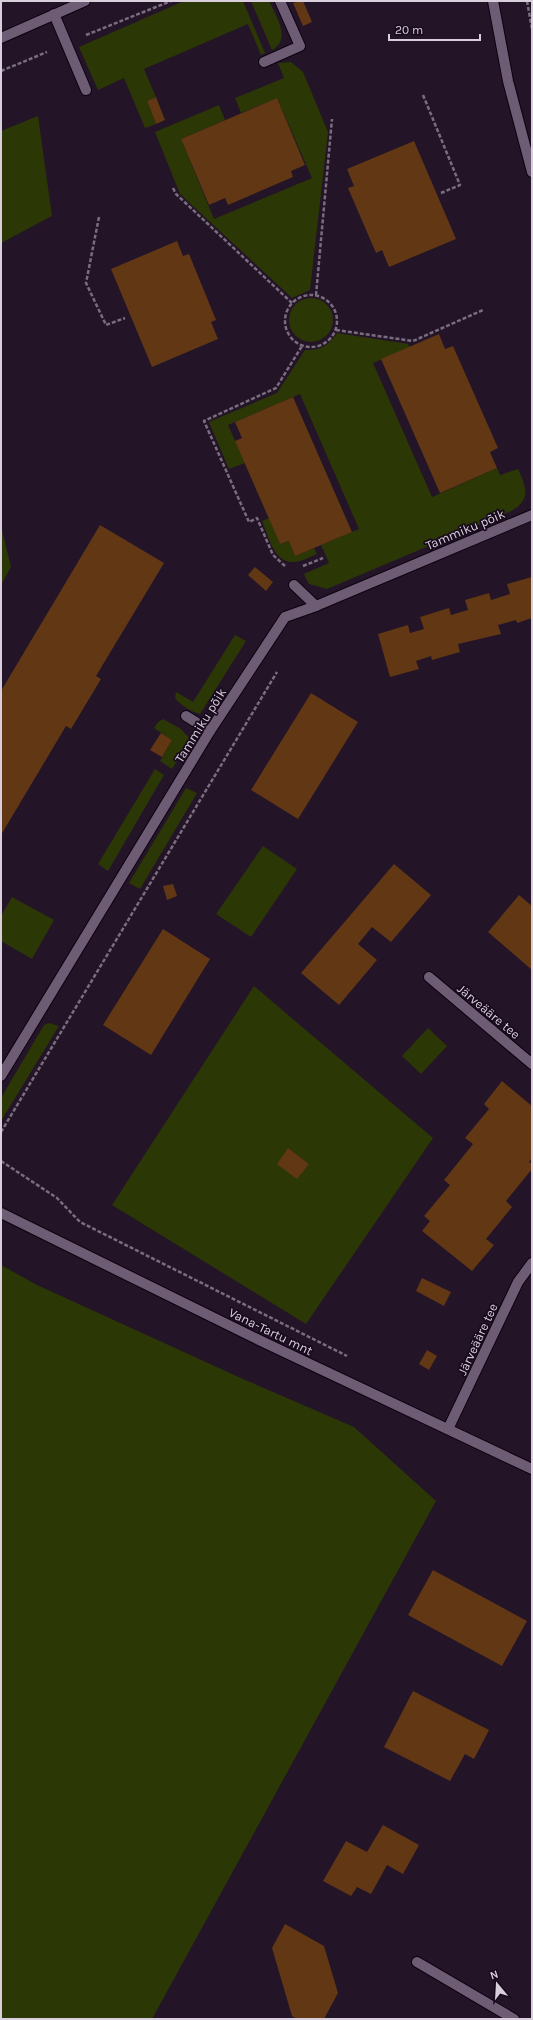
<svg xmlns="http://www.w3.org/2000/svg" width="533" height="2020" font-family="Karla,sans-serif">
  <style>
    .green { fill: #2c3706 }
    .building { fill: #613714 }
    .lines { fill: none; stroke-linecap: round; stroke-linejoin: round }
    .minor-casing { stroke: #0c0210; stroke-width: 12 }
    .path { stroke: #7a6d7e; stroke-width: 2.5; stroke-dasharray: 4 2; stroke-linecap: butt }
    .minor { stroke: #6e5c74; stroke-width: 10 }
    .labels { text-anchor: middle; stroke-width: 3.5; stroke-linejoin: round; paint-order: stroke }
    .street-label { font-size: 13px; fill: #d9cfdc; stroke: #190b1e }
  </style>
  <rect width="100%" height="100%" fill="#231428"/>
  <g class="green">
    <path d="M 184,1 L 243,1 L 265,53 L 261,55 L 248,24 L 144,69 L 156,97 L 147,101 L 156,124 L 145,128 L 124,78 L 98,90 L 79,47 Z"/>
    <path d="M 251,1 L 269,1 C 276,17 292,39 272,50 Z"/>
    <path d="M 291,62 L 303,72 L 328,132 L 310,290 L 292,298 L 180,194 L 155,132 L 219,105 L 225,120 L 181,139 L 214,219 L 312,178 L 277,98 L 241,113 L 235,98 L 284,78 L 278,63 Z"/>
    <path d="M 38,116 L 52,216 L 1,243 L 1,131 Z"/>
    <circle cx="311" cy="320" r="22"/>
    <path d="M 337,333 L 408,344 L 410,347 L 373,363 L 432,497 L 497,468 L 500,475 L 518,469 C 526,487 532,499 511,511 L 327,589 L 309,584 L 304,574 L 329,563 L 321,545 L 359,529 L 300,394 L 228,425 L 245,463 L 229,469 L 209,422 L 277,393 L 305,350 C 320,351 329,345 337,333 Z"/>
    <path d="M 269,518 L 280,544 L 289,541 L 295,556 L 314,548 L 317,554 C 310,557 301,562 293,562 C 274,563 268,535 262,521 Z"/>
    <path d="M 1,526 L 11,567 L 1,585 Z"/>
    <path d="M 235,635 L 246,641 L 200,714 C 192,712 180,705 175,698 L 176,692 L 193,702 Z"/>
    <path d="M 163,719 L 181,729 L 189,738 L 188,743 L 172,769 L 160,761 L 172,740 L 154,728 L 158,722 Z"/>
    <path d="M 155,769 L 164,775 L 108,871 L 98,864 Z"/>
    <path d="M 186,788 L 197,793 L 140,889 L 129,883 Z"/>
    <path d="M 263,846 L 297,869 L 251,937 L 216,914 Z"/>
    <path d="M 12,897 L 54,920 L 32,959 L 1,941 L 1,916 Z"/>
    <path d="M 254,986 L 433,1138 L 306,1324 L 112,1205 Z"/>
    <path d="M 49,1023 L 59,1026 L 1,1121 L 1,1098 L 44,1025 Z"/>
    <path d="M 428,1028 L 447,1046 L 421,1074 L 402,1056 Z"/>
    <path d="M 1,1265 L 37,1285 L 243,1379 L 354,1427 L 436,1501 L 152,2019 L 1,2019 Z"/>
  </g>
  <g class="building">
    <path d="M 300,1 L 303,1 L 312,22 L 303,26 L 293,3 Z"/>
    <path d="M 156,97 L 165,120 L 156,124 L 147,101 Z"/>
    <path d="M 277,98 L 305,165 L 291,171 L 293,177 L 228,205 L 225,198 L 209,205 L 181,139 Z"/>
    <path d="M 414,141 L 456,239 L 389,267 L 382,250 L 376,253 L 348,188 L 354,186 L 347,169 Z"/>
    <path d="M 177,241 L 183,256 L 189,254 L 216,320 L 211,322 L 218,339 L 152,367 L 111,269 Z"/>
    <path d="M 439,334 L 445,349 L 453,346 L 498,448 L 490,452 L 497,468 L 440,493 L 381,359 Z"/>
    <path d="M 293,397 L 352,532 L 295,556 L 289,541 L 280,544 L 235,441 L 242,438 L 235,422 Z"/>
    <path d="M 100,525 L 164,563 L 96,676 L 101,679 L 71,729 L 66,726 L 1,835 L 1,691 Z"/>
    <path d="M 255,567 L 273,582 L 266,591 L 248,575 Z"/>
    <path d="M 532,577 L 532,618 L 517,623 L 516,620 L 498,625 L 501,634 L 458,644 L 460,652 L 432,660 L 431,656 L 416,661 L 419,669 L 390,677 L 378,634 L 408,625 L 410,633 L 424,629 L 420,617 L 449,608 L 451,615 L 468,610 L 465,600 L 489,593 L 491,600 L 510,594 L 507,584 Z"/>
    <path d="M 311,693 L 358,722 L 298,819 L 251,790 Z"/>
    <path d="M 161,733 L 172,740 L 162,757 L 150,750 Z"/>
    <path d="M 394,864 L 431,895 L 391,942 L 372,927 L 358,944 L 377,960 L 339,1005 L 301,973 Z"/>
    <path d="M 173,884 L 177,896 L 167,900 L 163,886 Z"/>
    <path d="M 519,895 L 532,906 L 532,970 L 488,932 Z"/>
    <path d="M 163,929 L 210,959 L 151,1055 L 103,1025 Z"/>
    <path d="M 502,1081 L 532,1106 L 532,1158 L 529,1162 L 532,1164 L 532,1169 L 506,1201 L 512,1207 L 486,1239 L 494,1245 L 472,1271 L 422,1231 L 430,1221 L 424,1216 L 450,1185 L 444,1180 L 473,1144 L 465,1138 L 489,1109 L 484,1104 Z"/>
    <path d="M 288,1148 L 309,1164 L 297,1179 L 277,1164 Z"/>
    <path d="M 422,1278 L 451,1292 L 444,1306 L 416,1291 Z"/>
    <path d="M 427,1350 L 437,1356 L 429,1370 L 419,1364 Z"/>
    <path d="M 433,1570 L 527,1621 L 502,1666 L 408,1615 Z"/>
    <path d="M 413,1691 L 489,1730 L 474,1759 L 465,1754 L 450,1781 L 384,1747 Z"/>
    <path d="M 383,1825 L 419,1845 L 403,1874 L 387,1865 L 371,1894 L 357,1887 L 351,1896 L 323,1881 L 346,1841 L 367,1852 Z"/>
    <path d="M 285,1924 L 324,1946 L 338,1993 L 324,2019 L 297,2019 L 292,2016 L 272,1948 Z"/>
  </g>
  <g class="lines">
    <defs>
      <g id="minor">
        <path d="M 493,1 L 508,81 L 532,172"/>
        <path d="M 54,14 L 86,90"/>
        <path d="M 1,38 L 85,1"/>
        <path d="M 264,62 L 300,46 L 280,1"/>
        <path d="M 294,585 L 316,606"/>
        <path d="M 186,716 L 210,731"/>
        <path d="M 429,977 L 532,1064"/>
        <path d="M 1,1076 L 210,731 L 285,617 L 316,606 L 532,515"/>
        <path d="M 1,1213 L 259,1340 L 532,1469"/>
        <path d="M 448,1429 L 518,1282 L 532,1263"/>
        <path d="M 417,1962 L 514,2019"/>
      </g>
    </defs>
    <use href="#minor" class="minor-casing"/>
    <g class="path">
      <path d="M 527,1 L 532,29"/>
      <path d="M 86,35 L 171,1"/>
      <path d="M 1,71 L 47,52"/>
      <path d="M 423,95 L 460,185 L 441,193"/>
      <path d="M 173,188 L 176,194 L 292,303"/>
      <path d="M 99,217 L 86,283 L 106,325 L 125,318"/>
      <circle cx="311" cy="321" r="26"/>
      <path d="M 316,295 L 332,119"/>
      <path d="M 336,330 L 413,341 L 483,310"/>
      <path d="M 285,566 L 273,555 L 257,518 L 249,522 L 204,421 L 276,388 L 302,346"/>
      <path d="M 303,566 L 323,558"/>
      <path d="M 1,1132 L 277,672"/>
      <path d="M 1,1161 L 57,1198 L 80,1222 L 347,1356"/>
    </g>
    <use href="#minor" class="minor"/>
  </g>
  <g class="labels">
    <g class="street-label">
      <text transform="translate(465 529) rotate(-23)" y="5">Tammiku põik</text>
      <text transform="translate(200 725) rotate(-58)" y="5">Tammiku põik</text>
      <text transform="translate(489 1011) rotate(40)" y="5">Järveääre tee</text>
      <text transform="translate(271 1331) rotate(26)" y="5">Vana-Tartu mnt</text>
      <text transform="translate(477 1339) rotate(-65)" y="5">Järveääre tee</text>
    </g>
  </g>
  <rect width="533" height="2020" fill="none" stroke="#d9cfdc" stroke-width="4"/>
  <g transform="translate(497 1984) rotate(342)" stroke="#190b1e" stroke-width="3" paint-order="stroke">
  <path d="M0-3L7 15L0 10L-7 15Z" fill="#d9cfdc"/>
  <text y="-6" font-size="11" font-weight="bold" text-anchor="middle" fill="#d9cfdc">N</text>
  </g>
  <path d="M389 34v6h91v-6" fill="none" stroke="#d9cfdc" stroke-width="2"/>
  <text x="395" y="34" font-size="12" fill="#d9cfdc" stroke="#190b1e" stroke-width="3" paint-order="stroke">20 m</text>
</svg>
